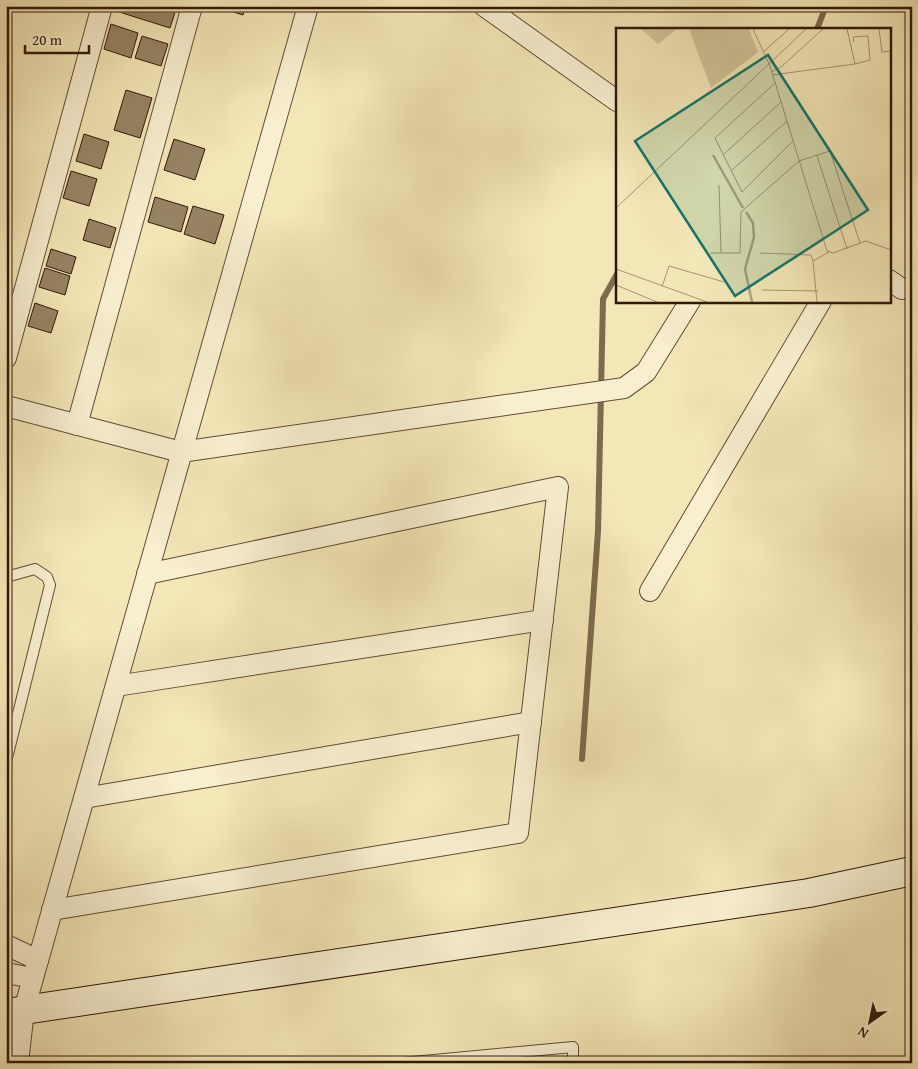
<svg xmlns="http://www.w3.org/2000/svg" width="918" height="1069" font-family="'Gentium Book Plus',serif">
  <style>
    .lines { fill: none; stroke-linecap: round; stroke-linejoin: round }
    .stream { stroke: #7f6a4e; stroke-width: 6 }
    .building { fill: #978464; stroke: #32180a }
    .lane-casing { stroke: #624c35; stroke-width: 12 }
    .street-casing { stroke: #624c35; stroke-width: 22 }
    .secondary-casing { stroke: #32180a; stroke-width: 30 }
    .lane { stroke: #f8efd0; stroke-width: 10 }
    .street { stroke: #f8efd0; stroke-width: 20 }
    .secondary { stroke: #f8efd0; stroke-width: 28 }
    .inset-river { fill: none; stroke: #b2a17c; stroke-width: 2.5 }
    .inset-road { fill: none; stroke: #a69472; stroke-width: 1 }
    .view { fill: #0f766e; fill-opacity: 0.15; stroke: #0f766e; stroke-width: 2.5 }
    .inset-edge { fill: none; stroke: #32180a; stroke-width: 2.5 }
  </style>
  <rect width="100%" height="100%" fill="#f4e7b7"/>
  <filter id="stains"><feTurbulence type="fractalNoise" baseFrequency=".004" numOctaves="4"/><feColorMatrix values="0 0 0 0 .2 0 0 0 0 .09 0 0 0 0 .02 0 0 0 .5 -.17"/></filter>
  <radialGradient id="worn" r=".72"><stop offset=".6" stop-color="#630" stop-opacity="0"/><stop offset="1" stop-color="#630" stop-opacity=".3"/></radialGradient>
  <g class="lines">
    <g class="stream">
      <path d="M 817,29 L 826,6"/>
      <path d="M 582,759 L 598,531 L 603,299 L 617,274"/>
    </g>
  </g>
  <g class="building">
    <path d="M 117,6 L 177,6 L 170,28 L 116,11 Z"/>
    <path d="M 214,6 L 246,6 L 243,15 Z"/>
    <path d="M 111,24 L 138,33 L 131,58 L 104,49 Z"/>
    <path d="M 142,36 L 168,44 L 161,66 L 135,58 Z"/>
    <path d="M 126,90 L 152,98 L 140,138 L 114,130 Z"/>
    <path d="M 84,134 L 109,142 L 101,169 L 76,161 Z"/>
    <path d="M 174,139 L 205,149 L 195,180 L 164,170 Z"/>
    <path d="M 71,171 L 97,179 L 89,206 L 63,198 Z"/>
    <path d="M 155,197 L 188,207 L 181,232 L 148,222 Z"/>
    <path d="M 193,206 L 224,215 L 215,244 L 184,234 Z"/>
    <path d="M 89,219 L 116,228 L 110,248 L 83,240 Z"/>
    <path d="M 51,249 L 76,257 L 71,274 L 46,266 Z"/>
    <path d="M 45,268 L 70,276 L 65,295 L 39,287 Z"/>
    <path d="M 35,303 L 58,311 L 51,333 L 28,326 Z"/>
  </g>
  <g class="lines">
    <defs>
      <g id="lane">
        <path d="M 6,577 L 35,569 L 47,577 L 50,585 L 6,762"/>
        <path d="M 402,1063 L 573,1047 L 573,1063"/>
      </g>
      <g id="street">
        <path d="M 484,6 L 617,101"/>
        <path d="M 889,280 L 902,289"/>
        <path d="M 6,358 L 102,6"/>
        <path d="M 6,406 L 181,452 L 624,388 L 646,372 L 690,301"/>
        <path d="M 77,425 L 192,6"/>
        <path d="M 650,591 L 821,301"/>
        <path d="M 116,686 L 543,620"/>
        <path d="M 84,798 L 531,722"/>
        <path d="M 52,910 L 518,833 L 558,487 L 147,574"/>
        <path d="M 6,945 L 38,960"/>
        <path d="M 6,973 L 33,978"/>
        <path d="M 18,1063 L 24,1010 L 308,6"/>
      </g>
      <path id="secondary" d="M 6,1014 L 24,1010 L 809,893 L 912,871"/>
    </defs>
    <use href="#lane" class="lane-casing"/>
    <use href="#street" class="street-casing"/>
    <use href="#secondary" class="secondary-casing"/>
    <use href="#lane" class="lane"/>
    <use href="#street" class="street"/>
    <use href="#secondary" class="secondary"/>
  </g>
  <g transform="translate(616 28)">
    <rect width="275" height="275" fill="#f4e7b7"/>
    <path d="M 25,1 L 61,1 L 42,16 ZM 73,1 L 133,1 L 142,24 L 95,60 Z" fill="#d3c49a"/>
    <path class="inset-river" d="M 97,127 L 127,180M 130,184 L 137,195 L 138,209 L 129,241 L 136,274"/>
    <path class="inset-road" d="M 137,1 L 154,38 L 211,223 L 217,225 L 250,213 L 275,222M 263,1 L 266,24 L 275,23M 238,14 L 237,9 L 252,8 L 254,32 L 239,36M 147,24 L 173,1M 155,44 L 165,39 L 207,1M 156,47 L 239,36 L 231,1M 159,55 L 99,110 L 126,164 L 177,113M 275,60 L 275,34M 107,127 L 165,74M 201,128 L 231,221M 115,143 L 171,93M 103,157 L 105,225M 0,180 L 190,1M 94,225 L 124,225 L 125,184 L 183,133 L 214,123 L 244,215M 144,225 L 195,227 L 197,233M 0,241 L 91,274M 0,257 L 41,274M 46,259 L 53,238 L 108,254M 146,262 L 202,263M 201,274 L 197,233 L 213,224"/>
    <path class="view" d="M 152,27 L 252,182 L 119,268 L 19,113 Z"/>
    <rect width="275" height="275" class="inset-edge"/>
  </g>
  <rect width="918" height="1069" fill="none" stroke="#f4e7b7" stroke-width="25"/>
  <rect x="8" y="8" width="903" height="1054" fill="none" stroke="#32180a" stroke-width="2.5"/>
  <rect x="12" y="12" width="893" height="1044" fill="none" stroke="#32180a"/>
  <g transform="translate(870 1022) rotate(213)" stroke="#f8efd0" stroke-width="4" paint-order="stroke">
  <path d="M0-4L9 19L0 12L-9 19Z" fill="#32180a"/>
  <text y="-8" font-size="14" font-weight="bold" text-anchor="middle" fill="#32180a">N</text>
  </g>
  <path d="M25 45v8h64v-8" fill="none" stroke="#32180a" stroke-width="2.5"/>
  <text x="32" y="45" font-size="15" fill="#32180a" stroke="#f8efd0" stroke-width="4" paint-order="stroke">20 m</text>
  <rect width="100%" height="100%" filter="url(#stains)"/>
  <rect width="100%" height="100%" fill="url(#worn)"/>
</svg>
